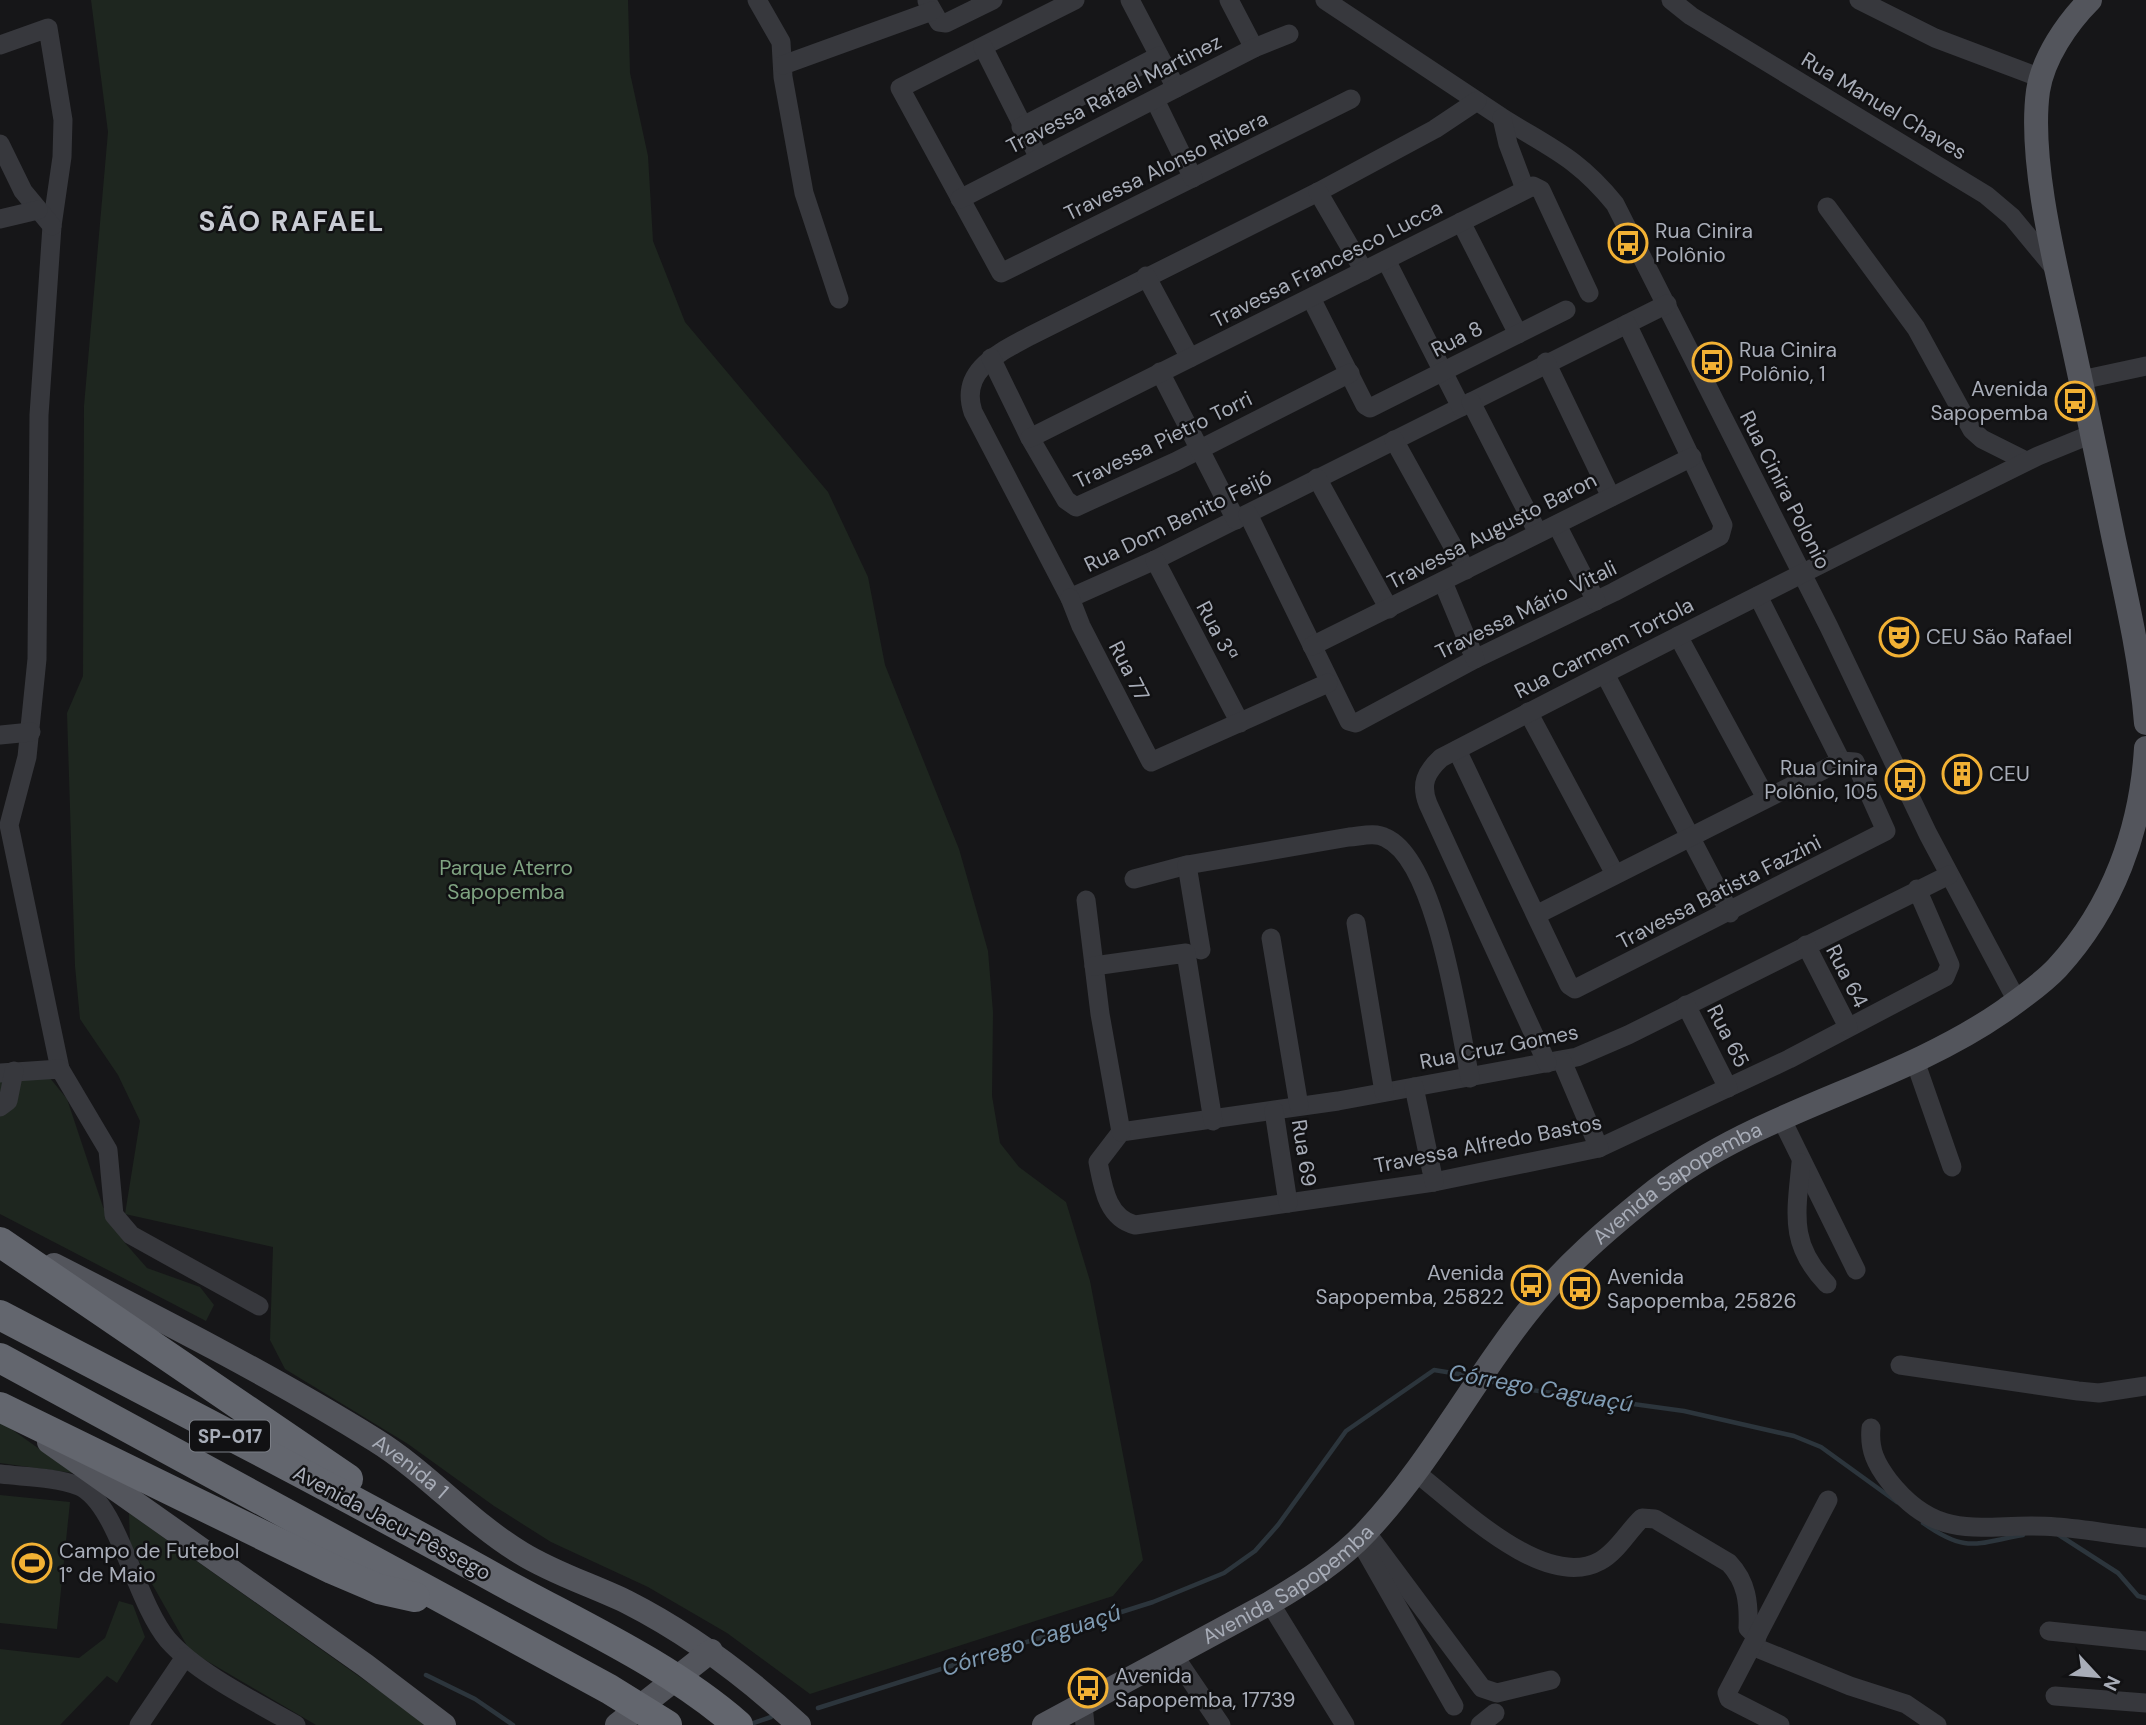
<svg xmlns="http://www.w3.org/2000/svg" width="2146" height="1725" font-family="'DM Sans',sans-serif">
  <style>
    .green { fill: #1e261f }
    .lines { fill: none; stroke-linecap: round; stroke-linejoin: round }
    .stream { stroke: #2c353c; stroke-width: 4.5 }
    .minor { stroke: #37383d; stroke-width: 19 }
    .major { stroke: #53555c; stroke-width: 24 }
    .highway { stroke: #63666e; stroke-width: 30 }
    .labels { text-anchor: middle; stroke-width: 5; stroke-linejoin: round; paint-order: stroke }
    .shield { fill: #111113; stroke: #7b7e86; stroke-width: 2 }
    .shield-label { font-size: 19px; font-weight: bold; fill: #a8adb8 }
    .street-label { font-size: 21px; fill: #a8adb8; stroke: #111113 }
    .poi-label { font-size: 21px; fill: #a8adb8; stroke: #111113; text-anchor: start }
    .park-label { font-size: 21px; fill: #7fa381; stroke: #111113 }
    .water-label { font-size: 23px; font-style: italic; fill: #7f9bb3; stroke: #111113 }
    .district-label { font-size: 28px; font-weight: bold; letter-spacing: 2px; fill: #c9ccd4; stroke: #111113 }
  </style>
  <rect width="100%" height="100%" fill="#161618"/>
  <g class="green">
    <path d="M 91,0 L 628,0 L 630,73 L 648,156 L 653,241 L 685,322 L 828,492 L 868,577 L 885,665 L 959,849 L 988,951 L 993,1012 L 992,1096 L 1000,1143 L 1019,1167 L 1066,1202 L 1090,1281 L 1143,1560 L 1113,1596 L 810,1694 L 727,1633 L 648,1587 L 551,1542 L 494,1506 L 408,1444 L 285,1369 L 270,1340 L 273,1247 L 125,1214 L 140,1121 L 118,1075 L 80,1019 L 75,966 L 67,713 L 83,676 L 84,406 L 108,132 Z"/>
    <path d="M 0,1073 L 49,1077 L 67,1099 L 103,1207 L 125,1243 L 147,1268 L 200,1287 L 214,1305 L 206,1321 L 0,1214 Z"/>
    <path d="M 0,1421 L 73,1473 L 0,1463 Z"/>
    <path d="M 0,1495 L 70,1502 L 57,1629 L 0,1623 Z"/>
    <path d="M 129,1513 L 412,1714 L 425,1725 L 316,1725 L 190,1651 L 130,1545 Z"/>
    <path d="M 119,1601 L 133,1605 L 145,1637 L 117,1683 L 107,1676 L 60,1725 L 0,1725 L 0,1649 L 79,1658 L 105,1638 Z"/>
  </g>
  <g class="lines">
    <g class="stream">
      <path d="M 1487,1380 L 1509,1387 L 1684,1411 L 1794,1436 L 1821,1447 L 1897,1502"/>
      <path d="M 1923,1523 C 1967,1554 1976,1543 2023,1535"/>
      <path d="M 2059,1535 L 2118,1573 L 2138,1596 L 2146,1598"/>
      <path d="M 426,1675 L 475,1699 L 513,1725"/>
      <path d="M 818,1708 L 1153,1602 L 1224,1573 L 1255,1551 L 1278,1525 L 1346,1431 L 1434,1370 L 1471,1376"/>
      <path d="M 748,1725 L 771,1717"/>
    </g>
    <g class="minor">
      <path d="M 757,0 L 781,42 L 783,77 L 804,193 L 839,299"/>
      <path d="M 1075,0 L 900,88 L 1001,273 L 1351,99"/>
      <path d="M 1130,0 L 1176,88"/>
      <path d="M 1229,0 L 1254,48"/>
      <path d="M 1325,0 C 1384,39 1442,78 1501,117 C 1550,148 1577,157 1615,204 L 1829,627 L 1928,834 L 2017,1001"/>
      <path d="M 1671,0 L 1691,16 L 1986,195 L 2012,217 L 2055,269"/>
      <path d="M 1859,0 L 1935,38 L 2041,78"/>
      <path d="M 927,1 L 939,22 L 946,23 L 993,0"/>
      <path d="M 0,45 L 48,28 L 63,120 L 62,157 L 52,226 L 39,415 L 37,659 L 27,757 L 9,825 L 60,1069"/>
      <path d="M 983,47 L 1039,158"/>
      <path d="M 783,65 L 932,11"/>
      <path d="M 1155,100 L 1193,178"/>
      <path d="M 1477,101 L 1435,129 L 1318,192 L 1030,336 C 999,353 959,370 973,412 L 1070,598 L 1155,560 L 1667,304"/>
      <path d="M 1502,118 L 1508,144 L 1525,189"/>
      <path d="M 1021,127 L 1159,56"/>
      <path d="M 0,144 L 23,191 L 52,226"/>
      <path d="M 1318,192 L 1364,271"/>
      <path d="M 960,199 L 1254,48 L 1289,34"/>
      <path d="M 1827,207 L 1916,328 L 1972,430 L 1982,439 L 2026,461"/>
      <path d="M 0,219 L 38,210"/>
      <path d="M 1461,222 L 1518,334"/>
      <path d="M 1386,260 L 1461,407"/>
      <path d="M 1146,276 L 1190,358"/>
      <path d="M 1311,298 L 1365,405 L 1370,408 L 1566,310"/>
      <path d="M 991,358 L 1030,438 L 1066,500 L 1076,507 L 1175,462 L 1350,373"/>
      <path d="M 1546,362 L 1611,497"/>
      <path d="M 1160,372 L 1236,520"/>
      <path d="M 2081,380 L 2146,366"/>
      <path d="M 1471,402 L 1538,533"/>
      <path d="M 1030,438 L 1533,186 L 1541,190 L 1589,293"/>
      <path d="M 1394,440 L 1466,570"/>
      <path d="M 1317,478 L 1389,609"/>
      <path d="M 1248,514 L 1349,721 L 1356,723 L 1475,659 L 1614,592 L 1720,536 L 1723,525 L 1627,324"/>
      <path d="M 1557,525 L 1596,601"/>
      <path d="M 1155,560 L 1240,723"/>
      <path d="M 1443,582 L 1475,659"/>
      <path d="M 1758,596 L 1841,761"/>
      <path d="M 1070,598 L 1081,626 L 1151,762 L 1328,683"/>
      <path d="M 1678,636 L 1766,798"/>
      <path d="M 1312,646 L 1692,457"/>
      <path d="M 1605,674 L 1730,913"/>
      <path d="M 1528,712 L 1615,874"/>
      <path d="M 0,735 L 31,732"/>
      <path d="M 1457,750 L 1569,985 L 1575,989 L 1886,831 L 1855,762 L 1841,761 L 1536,915"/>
      <path d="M 1134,879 L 1187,865"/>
      <path d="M 1917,889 L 1950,965 L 1945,977 L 1789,1059 L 1599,1148 L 1434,1182 L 1135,1225 C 1107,1218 1103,1187 1098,1162 L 1121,1132 L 1338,1101 L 1577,1057 L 1628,1035 L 1949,875"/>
      <path d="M 1086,900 L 1100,1014 L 1121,1132"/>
      <path d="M 1356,923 L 1384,1092"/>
      <path d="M 1271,938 L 1299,1106"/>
      <path d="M 1806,945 L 1848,1027"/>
      <path d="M 1201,950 L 1187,865 L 1349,837 C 1362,836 1375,832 1386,838 C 1437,861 1459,1025 1470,1078"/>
      <path d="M 1094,966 L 1186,953 L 1213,1121"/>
      <path d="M 1686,1005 L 1728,1088"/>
      <path d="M 1562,1061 L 1599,1148"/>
      <path d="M 1915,1061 L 1952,1167"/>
      <path d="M 1547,1063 L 1428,804 C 1420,784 1426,772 1441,758 C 1639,655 1838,555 2038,456 L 2092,434"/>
      <path d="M 0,1073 L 60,1069 L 108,1150 L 114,1215 L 131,1235 L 259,1306"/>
      <path d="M 1414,1087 L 1434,1182"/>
      <path d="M 0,1107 L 8,1101 L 14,1071"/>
      <path d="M 1274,1111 L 1288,1203"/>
      <path d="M 1782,1120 L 1856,1270"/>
      <path d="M 1801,1163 C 1796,1215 1789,1244 1827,1284"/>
      <path d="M 1900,1365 L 2078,1391 L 2099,1393 L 2146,1386"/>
      <path d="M 1871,1428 C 1869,1450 1876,1464 1889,1481 C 1941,1547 1985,1521 2056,1527 C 2086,1529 2116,1535 2146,1538"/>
      <path d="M 1414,1471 C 1457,1504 1544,1592 1600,1561 C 1617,1552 1628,1531 1642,1518 L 1655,1519 L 1729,1563 C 1747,1582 1749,1603 1748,1628 L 1757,1637"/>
      <path d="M 0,1474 C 25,1477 55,1477 79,1486 C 118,1503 135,1601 168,1640 C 198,1674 256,1702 296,1725"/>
      <path d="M 1366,1532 L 1482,1688 L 1497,1693 L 1551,1680"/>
      <path d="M 1364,1548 L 1454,1706"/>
      <path d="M 1270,1603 L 1345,1725"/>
      <path d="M 2049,1631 L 2146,1641"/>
      <path d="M 1752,1646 L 1850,1686 L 1906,1704 L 1937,1725"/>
      <path d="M 1175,1657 L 1221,1725"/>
      <path d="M 2055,1696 L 2146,1703"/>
      <path d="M 1083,1705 L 1085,1725"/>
      <path d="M 139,1725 L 185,1657"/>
      <path d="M 1480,1725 L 1495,1713"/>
      <path d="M 1780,1725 L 1729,1699 L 1727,1693 L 1828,1500"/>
    </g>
    <g class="major">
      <path d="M 2090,0 C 2067,23 2043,58 2038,91 C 2029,157 2053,256 2068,322 C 2084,394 2099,467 2114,540 C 2127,600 2141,661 2146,723"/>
      <path id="s1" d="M 54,1265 C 162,1320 272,1376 375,1440 C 428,1473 468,1521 521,1553 C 555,1574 592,1585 627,1602 C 692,1635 746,1676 799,1725"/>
      <path d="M 49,1442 L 365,1665 L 444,1725"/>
      <path d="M 617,1725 L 711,1651"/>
      <path id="s2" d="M 1044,1725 L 1270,1603 C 1304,1583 1340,1560 1367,1531 C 1429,1465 1471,1384 1526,1314 C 1563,1267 1608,1228 1656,1190 C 1758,1110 1895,1086 2002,1012 C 2020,999 2041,985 2057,968 C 2113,907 2141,830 2146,748"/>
    </g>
    <g class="highway">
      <path d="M 0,1242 L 348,1479"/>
      <path d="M 0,1315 C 168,1403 337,1490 502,1582 C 582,1626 669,1665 738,1725"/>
      <path d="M 0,1358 L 609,1689 L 667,1725"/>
      <path d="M 0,1407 L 332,1569 L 379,1589 L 415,1597"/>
    </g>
  </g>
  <defs>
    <symbol id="bus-ring" viewBox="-11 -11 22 22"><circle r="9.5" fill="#111113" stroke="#f2b134" stroke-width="1.5"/><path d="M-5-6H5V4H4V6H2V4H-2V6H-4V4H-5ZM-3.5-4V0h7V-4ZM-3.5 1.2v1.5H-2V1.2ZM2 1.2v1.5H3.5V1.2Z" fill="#f2b134"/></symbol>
    <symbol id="theatre-ring" viewBox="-11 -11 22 22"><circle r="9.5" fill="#111113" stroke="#f2b134" stroke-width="1.5"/><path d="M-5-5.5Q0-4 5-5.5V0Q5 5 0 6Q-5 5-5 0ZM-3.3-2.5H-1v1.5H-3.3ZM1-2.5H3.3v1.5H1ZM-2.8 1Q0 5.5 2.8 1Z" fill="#f2b134"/></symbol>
    <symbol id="building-ring" viewBox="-11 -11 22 22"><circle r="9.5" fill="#111113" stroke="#f2b134" stroke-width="1.5"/><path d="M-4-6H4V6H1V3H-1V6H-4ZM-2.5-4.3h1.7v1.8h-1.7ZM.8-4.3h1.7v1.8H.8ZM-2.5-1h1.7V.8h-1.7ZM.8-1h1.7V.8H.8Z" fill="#f2b134"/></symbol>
    <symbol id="stadium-ring" viewBox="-11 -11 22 22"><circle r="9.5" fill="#111113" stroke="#f2b134" stroke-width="1.5"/><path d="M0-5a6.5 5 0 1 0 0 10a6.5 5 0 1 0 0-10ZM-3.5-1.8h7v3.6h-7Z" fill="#f2b134"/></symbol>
  </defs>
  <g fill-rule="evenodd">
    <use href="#bus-ring" x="1606" y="221" width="44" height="44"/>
    <use href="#bus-ring" x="1690" y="340" width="44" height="44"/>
    <use href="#bus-ring" x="2053" y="379" width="44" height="44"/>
    <use href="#theatre-ring" x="1877" y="615" width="44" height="44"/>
    <use href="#building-ring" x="1940" y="752" width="44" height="44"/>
    <use href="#bus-ring" x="1883" y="758" width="44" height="44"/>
    <use href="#bus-ring" x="1509" y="1263" width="44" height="44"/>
    <use href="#bus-ring" x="1558" y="1267" width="44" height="44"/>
    <use href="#stadium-ring" x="10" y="1541" width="44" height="44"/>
    <use href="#bus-ring" x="1066" y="1666" width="44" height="44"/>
  </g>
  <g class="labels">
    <rect class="shield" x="190" y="1420.5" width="80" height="31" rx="5"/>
    <g class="shield-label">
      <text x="230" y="1443">SP-017</text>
    </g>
    <g class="street-label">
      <text transform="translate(1114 94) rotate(-27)" y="7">Travessa Rafael Martinez</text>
      <text transform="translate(1884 106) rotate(31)" y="7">Rua Manuel Chaves</text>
      <text transform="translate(1166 166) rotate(-26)" y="7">Travessa Alonso Ribera</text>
      <text transform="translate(1327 264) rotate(-27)" y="7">Travessa Francesco Lucca</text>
      <text transform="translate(1457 339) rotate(-27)" y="7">Rua 8</text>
      <text transform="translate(1163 440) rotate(-26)" y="7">Travessa Pietro Torri</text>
      <text transform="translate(1785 490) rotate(63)" y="7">Rua Cinira Polonio</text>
      <text transform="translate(1178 521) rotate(-26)" y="7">Rua Dom Benito Feijó</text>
      <text transform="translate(1492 531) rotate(-27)" y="7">Travessa Augusto Baron</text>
      <text transform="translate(1526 610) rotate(-26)" y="7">Travessa Mário Vitali</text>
      <text transform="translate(1217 631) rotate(62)" y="7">Rua 3ª</text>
      <text transform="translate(1604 648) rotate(-27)" y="7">Rua Carmem Tortola</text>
      <text transform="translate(1129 671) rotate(63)" y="7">Rua 77</text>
      <text transform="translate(1719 892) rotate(-27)" y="7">Travessa Batista Fazzini</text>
      <text transform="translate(1847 976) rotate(63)" y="7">Rua 64</text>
      <text transform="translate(1728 1036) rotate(63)" y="7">Rua 65</text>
      <text transform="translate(1499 1047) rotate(-11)" y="7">Rua Cruz Gomes</text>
      <text transform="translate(1488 1144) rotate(-11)" y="7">Travessa Alfredo Bastos</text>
      <text transform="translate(1304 1153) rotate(81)" y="7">Rua 69</text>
      <text dy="7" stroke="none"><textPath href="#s2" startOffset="849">Avenida Sapopemba</textPath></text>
      <text dy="7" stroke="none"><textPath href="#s1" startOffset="410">Avenida 1</textPath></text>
      <text transform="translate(392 1523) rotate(28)" y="7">Avenida Jacu-Pêssego</text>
      <text dy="7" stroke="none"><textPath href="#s2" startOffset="282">Avenida Sapopemba</textPath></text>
    </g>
    <g class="poi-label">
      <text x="1655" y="238">Rua Cinira<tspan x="1655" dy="24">Polônio</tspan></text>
      <text x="1739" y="357">Rua Cinira<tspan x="1739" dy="24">Polônio, 1</tspan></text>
      <text x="2048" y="396" text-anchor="end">Avenida<tspan x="2048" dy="24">Sapopemba</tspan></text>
      <text x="1926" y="644">CEU São Rafael</text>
      <text x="1878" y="775" text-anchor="end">Rua Cinira<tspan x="1878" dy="24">Polônio, 105</tspan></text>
      <text x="1989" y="781">CEU</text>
      <text x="1504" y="1280" text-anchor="end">Avenida<tspan x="1504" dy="24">Sapopemba, 25822</tspan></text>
      <text x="1607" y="1284">Avenida<tspan x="1607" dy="24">Sapopemba, 25826</tspan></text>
      <text x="59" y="1558">Campo de Futebol<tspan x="59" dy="24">1° de Maio</tspan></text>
      <text x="1115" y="1683">Avenida<tspan x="1115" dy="24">Sapopemba, 17739</tspan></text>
    </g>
    <g class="park-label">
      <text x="506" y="875">Parque Aterro<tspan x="506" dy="24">Sapopemba</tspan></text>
    </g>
    <g class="water-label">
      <text transform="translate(1541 1388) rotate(10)" y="8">Córrego Caguaçú</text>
      <text transform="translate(1031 1640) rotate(-18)" y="8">Córrego Caguaçú</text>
    </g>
    <g class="district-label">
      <text x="292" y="231">SÃO RAFAEL</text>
    </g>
  </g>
  <g transform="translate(2097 1676) rotate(116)" stroke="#111113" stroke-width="5" paint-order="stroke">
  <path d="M0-5L12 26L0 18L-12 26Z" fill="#a8adb8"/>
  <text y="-10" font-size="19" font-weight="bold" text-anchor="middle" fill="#a8adb8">N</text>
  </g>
</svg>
